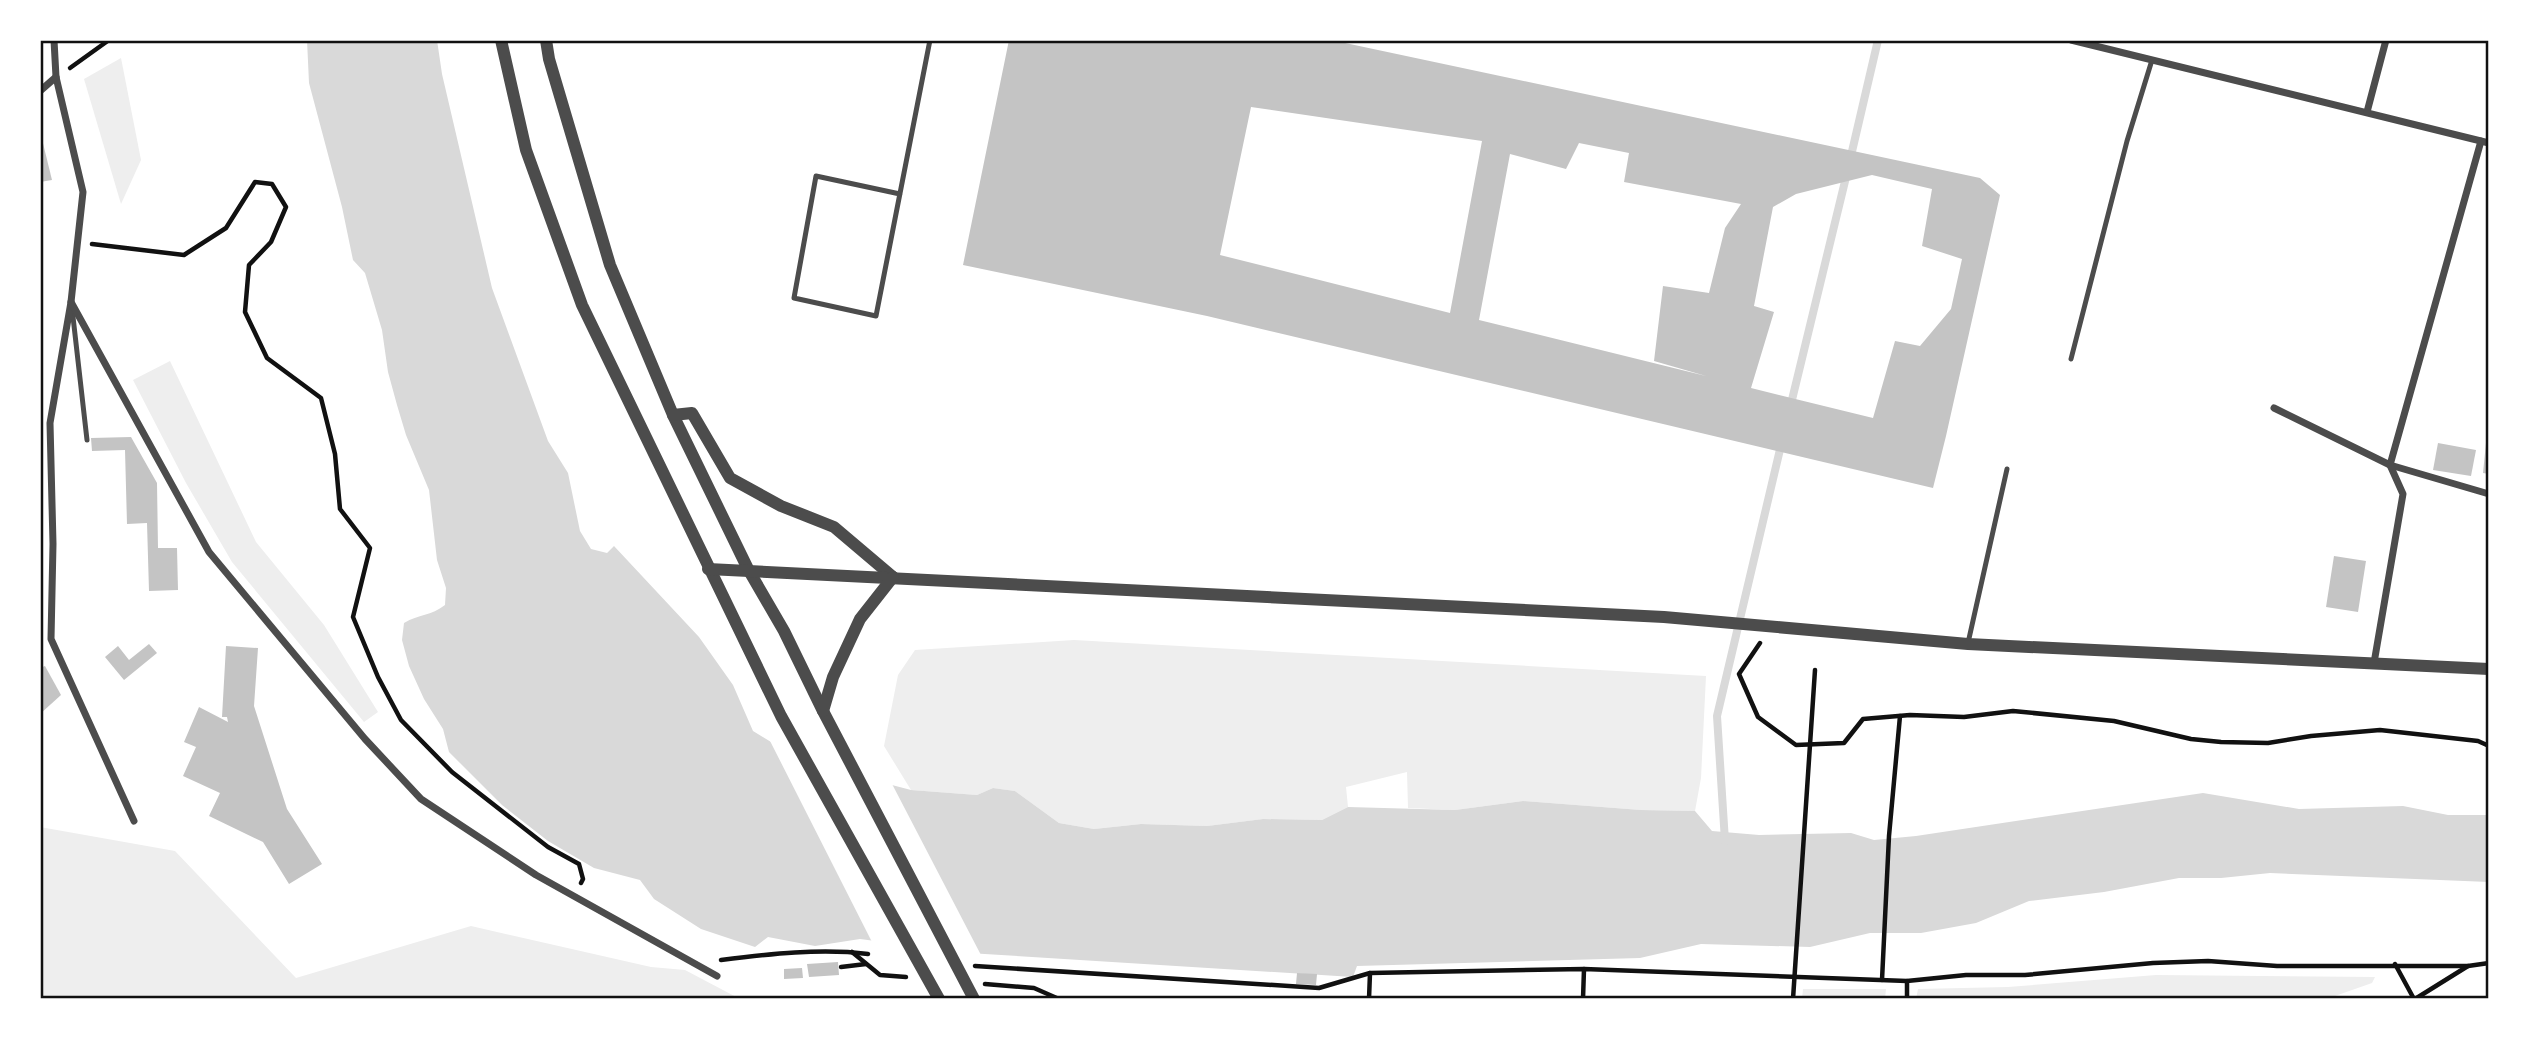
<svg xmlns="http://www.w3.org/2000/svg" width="2529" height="1039" font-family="'PT Sans Narrow',sans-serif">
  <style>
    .green { fill: #eee }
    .water { fill: #d9d9d9 }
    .pier { fill: #fff }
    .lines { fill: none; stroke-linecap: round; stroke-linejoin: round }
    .stream { stroke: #d9d9d9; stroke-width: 8 }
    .building { fill: #c4c4c4; fill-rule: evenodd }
    .path { stroke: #111; stroke-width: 4.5 }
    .service { stroke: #4c4c4c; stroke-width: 5 }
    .minor { stroke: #4c4c4c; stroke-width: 7 }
    .tertiary { stroke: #4c4c4c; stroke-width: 12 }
    .neatline { fill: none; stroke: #111; stroke-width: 2.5 }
  </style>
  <rect width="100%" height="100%" fill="#fff"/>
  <g class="green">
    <path d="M 121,58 L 141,160 L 121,204 L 84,79 Z"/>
    <path d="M 170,361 L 256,542 L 324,625 L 378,712 L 364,722 L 232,562 L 186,483 L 133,380 Z"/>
    <path d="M 1074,640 L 1706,676 L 1701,778 L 1695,811 L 1641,810 L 1523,801 L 1455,810 L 1408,808 L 1407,772 L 1346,787 L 1348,807 L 1322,820 L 1263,819 L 1207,826 L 1141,824 L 1094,829 L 1059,823 L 1015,791 L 993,788 L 977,795 L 911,790 L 884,746 L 898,675 L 915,650 Z"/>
    <path d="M 40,827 L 175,851 L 296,978 L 471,926 L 651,967 L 685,970 L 740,999 L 40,999 Z"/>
    <path d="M 2156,975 L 2375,977 L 2372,983 L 2335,996 L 2065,996 L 2012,999 L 1916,999 L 1918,989 L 2008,987 Z"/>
    <path d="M 1803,989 L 1886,989 L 1885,999 L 1802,999 Z"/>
  </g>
  <path class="water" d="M 307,40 L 437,40 L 442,74 L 492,288 L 548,441 L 568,473 L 580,531 L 591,549 L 607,553 L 614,546 L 699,637 L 733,685 L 753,731 L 804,762 L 911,790 L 977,795 L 993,788 L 1015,791 L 1059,823 L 1094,829 L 1141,824 L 1207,826 L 1263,819 L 1322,820 L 1348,807 L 1455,810 L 1523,801 L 1641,810 L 1695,811 L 1712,831 L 1759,835 L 1851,833 L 1874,840 L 1916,836 L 2203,793 L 2299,809 L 2403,806 L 2448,815 L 2489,815 L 2489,882 L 2270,873 L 2221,878 L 2179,878 L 2104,892 L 2029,901 L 1976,923 L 1921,933 L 1870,933 L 1810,947 L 1701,944 L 1640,958 L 1357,966 L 1353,977 L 968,953 L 860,939 L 815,946 L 768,937 L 755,947 L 701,929 L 654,899 L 640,880 L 594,868 L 548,841 L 502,805 L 449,752 L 443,729 L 424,699 L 409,666 L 402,640 L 404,623 C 419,614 431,616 445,605 L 446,588 L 437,560 L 429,490 L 406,435 L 397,405 L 388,372 L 382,330 L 365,273 L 353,260 L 342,207 L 309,83 Z"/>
  <path class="pier" d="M 767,735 L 806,759 L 891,782 L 982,957 L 873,944 Z"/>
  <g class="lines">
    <g class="stream">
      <path d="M 1850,160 L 1878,40"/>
      <path d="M 1790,408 L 1847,173"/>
      <path d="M 1725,841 L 1717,716 L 1782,441"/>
    </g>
  </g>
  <g class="building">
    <path d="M 1009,40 L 1331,40 L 1980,178 L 2000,195 L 1946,436 L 1933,488 L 1207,316 L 963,265 ZM 1251,107 L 1482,141 L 1450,313 L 1220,255 ZM 1579,143 L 1629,153 L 1624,182 L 1741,204 L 1725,228 L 1709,293 L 1663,286 L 1654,361 L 1706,376 L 1479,320 L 1510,154 L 1566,169 ZM 1872,175 L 1932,189 L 1922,246 L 1962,259 L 1951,309 L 1920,346 L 1895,341 L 1873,418 L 1751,388 L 1774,312 L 1754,306 L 1773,207 L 1796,194 Z"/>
    <path d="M 40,131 L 52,180 L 40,182 Z"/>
    <path d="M 131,437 L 157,483 L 158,548 L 177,548 L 178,590 L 149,591 L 147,523 L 127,524 L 125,450 L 92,451 L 91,438 Z"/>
    <path d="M 2438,443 L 2476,450 L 2471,476 L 2433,470 Z"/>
    <path d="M 2486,443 L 2489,443 L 2489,474 L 2483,473 Z"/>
    <path d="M 2334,556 L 2366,561 L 2358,612 L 2326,607 Z"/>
    <path d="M 149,644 L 157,653 L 124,680 L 105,657 L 118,646 L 129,660 Z"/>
    <path d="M 226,646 L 258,648 L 254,706 L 287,809 L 322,864 L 289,884 L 263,842 L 209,816 L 220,793 L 183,776 L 196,747 L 184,742 L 199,707 L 228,722 L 227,717 L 222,717 Z"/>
    <path d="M 45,666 L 61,695 L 40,714 L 40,668 Z"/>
    <path d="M 838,962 L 839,975 L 809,977 L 807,964 Z"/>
    <path d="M 802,968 L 803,978 L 784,979 L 784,969 Z"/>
    <path d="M 1297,973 L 1317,974 L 1316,985 L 1296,984 Z"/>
  </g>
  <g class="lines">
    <g class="path">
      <path d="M 70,68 L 109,40"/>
      <path d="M 92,244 L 184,255 L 226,228 L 255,182 L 272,184 L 286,207 L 271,242 L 249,265 L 245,312 L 267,358 L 321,398 L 335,454 L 340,509 L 370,548 L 353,617 L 378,677 L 401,720 L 452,772 L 548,847 L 579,864 L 583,879 L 581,883"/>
      <path d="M 1760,643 L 1739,674 L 1758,717 L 1796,745 L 1844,743 L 1863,719 L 1910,715 L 1964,717 L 2013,711 L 2114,721 L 2191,739 L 2221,742 L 2268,743 L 2311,736 L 2380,730 L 2478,741 L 2489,746"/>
      <path d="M 852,952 L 880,975 L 906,977"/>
      <path d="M 721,960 C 769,954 821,948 868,954"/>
      <path d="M 2395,964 L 2414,999"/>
      <path d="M 975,966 L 1319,988 L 1370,973 L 1584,969 L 1907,981 L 1966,975 L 2025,975 L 2153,963 L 2208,961 L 2277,966 L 2468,966 L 2489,963"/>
      <path d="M 841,967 L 866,964"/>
      <path d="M 1882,980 L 1889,836 L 1900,716"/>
      <path d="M 1907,981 L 1907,999"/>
      <path d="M 985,984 L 1034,988 L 1059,999"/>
      <path d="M 1369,999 L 1370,973"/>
      <path d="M 1583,999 L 1584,969"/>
      <path d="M 1793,999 L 1815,670"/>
      <path d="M 2415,999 L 2468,966"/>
    </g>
    <g class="service">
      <path d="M 961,40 L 964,40"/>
      <path d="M 900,194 L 816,176 L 794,298 L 876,316 L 930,40"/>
      <path d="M 72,308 L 87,440"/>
      <path d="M 2071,359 L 2127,141 L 2152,60"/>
      <path d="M 1968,643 L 2007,469"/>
    </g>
    <g class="minor">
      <path d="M 54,40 L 56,77 L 83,192 L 71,302 L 50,423 L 53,544 L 51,639 L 134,821"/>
      <path d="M 2071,40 L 2489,143"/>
      <path d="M 40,91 L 56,77"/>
      <path d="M 2367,112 L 2386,40"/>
      <path d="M 71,302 L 209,552 L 365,739 L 421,799 L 536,875 L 717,976"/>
      <path d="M 2274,408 L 2390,465 L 2489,494"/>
      <path d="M 2374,663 L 2403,494 L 2390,465 L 2481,141"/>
    </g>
    <g class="tertiary">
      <path d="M 501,40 L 526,150 L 582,305 L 781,716 L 939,999"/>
      <path d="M 546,40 L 549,59 L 610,265 L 673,415 L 748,569 L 784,631 L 823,711 L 974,999"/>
      <path d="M 673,415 L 692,413 L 730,478 L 781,506 L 834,527 L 893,577"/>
      <path d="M 708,569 L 1664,617 L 1968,644 L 2489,669"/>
      <path d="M 823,711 L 833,677 L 860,619 L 893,577"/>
    </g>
  </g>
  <rect width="2529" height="1039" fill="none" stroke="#ffffff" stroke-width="84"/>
  <rect x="42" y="42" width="2445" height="955" class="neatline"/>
</svg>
